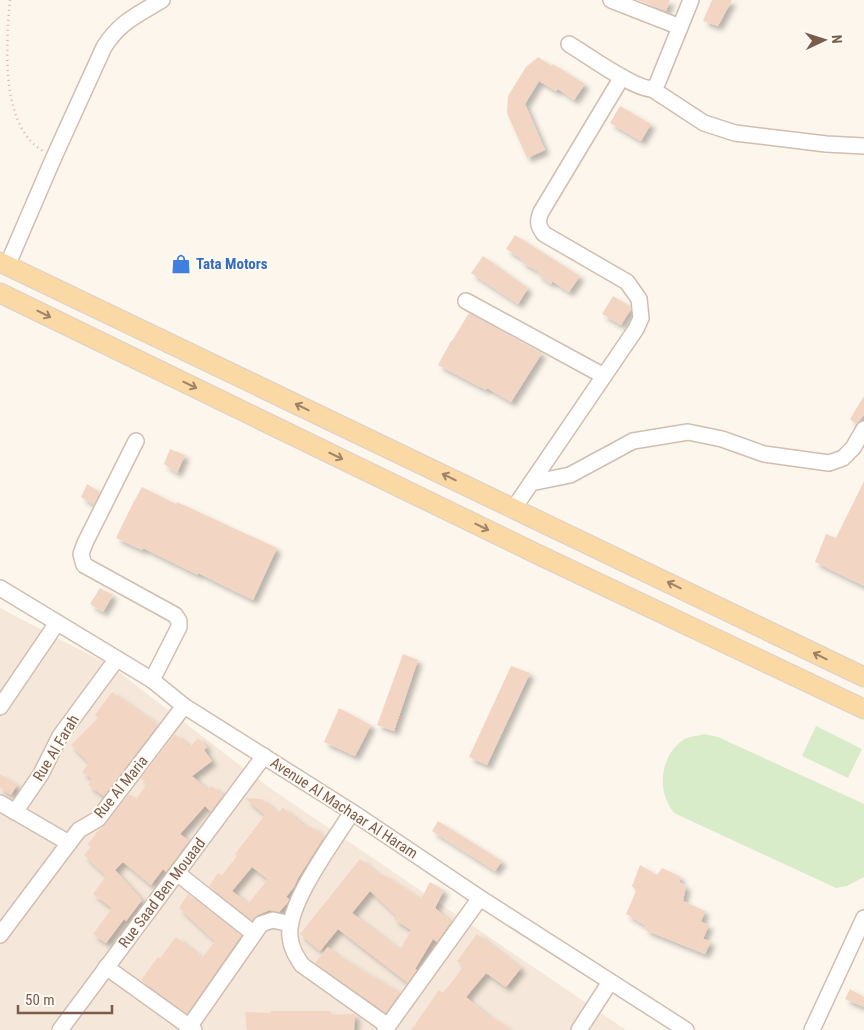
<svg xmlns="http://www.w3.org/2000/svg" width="864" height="1030" font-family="'Roboto Condensed',sans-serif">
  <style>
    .residential { fill: #f5e8da }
    .green { fill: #d8ecc9 }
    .building { fill: #f3d5c3; fill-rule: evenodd; filter: url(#shadow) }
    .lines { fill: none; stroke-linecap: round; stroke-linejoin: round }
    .minor-casing { stroke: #d1beb0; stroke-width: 18 }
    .major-casing { stroke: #dad1cd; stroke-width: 21 }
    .path { stroke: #d9b8a5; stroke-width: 2.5; stroke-dasharray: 1 4; stroke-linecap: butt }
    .minor { stroke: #fff; stroke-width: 15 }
    .major { stroke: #fbd9a5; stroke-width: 19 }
    .oneway { stroke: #a18267 }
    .labels { text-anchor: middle; stroke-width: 4; stroke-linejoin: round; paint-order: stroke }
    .shop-label { font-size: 15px; font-weight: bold; fill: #366cbe; stroke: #fffaf3; text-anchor: start }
    .street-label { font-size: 15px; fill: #7a5c4d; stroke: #fffaf3 }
  </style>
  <defs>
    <filter id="shadow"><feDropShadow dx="4.5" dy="4.5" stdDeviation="2.5" flood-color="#0004"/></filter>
  </defs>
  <rect width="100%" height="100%" fill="#fdf6ec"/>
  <path class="residential" d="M 0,608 L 111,666 L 267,786 L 626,1030 L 0,1030 Z"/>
  <g class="green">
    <path d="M 816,726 L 862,749 L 848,778 L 802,756 Z"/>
    <path d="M 704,734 L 718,737 L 864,804 L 864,877 L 847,886 L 836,888 L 674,813 C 671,809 668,804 666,799 C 658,779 665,750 685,739 C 690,736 698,736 704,734 Z"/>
  </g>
  <g class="building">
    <path d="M 637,0 L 670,0 L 666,11 Z"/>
    <path d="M 712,0 L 732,0 L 718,26 L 703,21 Z"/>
    <path d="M 538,57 L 552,66 L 553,64 L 585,84 L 574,100 L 558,89 L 556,91 L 539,81 L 525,104 L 545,150 L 527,158 L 507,113 L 508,96 L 526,67 Z"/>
    <path d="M 620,106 L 651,124 L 641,141 L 610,123 Z"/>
    <path d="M 515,235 L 580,276 L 569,292 L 552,281 L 551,284 L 537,274 L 539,272 L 521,262 L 523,260 L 506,249 Z"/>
    <path d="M 483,256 L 528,288 L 518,304 L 471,273 Z"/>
    <path d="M 613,296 L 630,306 L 631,309 L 621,325 L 602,314 Z"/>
    <path d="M 469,313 L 542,353 L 511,402 L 487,388 L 486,390 L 438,365 L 451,341 L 452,341 Z"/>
    <path d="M 864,396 L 864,415 L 856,424 L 850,419 Z"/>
    <path d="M 170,449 L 185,455 L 177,473 L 164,464 Z"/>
    <path d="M 864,481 L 864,586 L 815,562 L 826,534 L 836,538 Z"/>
    <path d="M 87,484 L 100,492 L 94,505 L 81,497 Z"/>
    <path d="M 142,487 L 176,504 L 177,502 L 277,548 L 253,600 L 198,573 L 198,575 L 143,548 L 142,550 L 116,538 L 132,505 Z"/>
    <path d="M 100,588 L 113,595 L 103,612 L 90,604 Z"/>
    <path d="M 403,654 L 418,660 L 394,731 L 377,725 Z"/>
    <path d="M 511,666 L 530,673 L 487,765 L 469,757 Z"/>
    <path d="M 112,692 L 158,725 L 104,796 L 88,785 L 92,779 L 82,772 L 89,763 L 71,745 L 98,718 L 95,715 Z"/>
    <path d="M 339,708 L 371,725 L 355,756 L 324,742 Z"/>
    <path d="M 175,734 L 190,747 L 198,738 L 207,747 L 204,750 L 212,761 L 192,776 L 208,790 L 212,786 L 223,795 L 211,812 L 205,806 L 180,834 L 189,841 L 166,872 L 163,869 L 151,885 L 123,862 L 115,870 L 142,900 L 126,921 L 124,919 L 106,943 L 93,934 L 112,908 L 93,894 L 106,876 L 84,855 L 91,847 L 88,844 L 97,832 L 105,825 L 129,794 L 136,799 L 147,784 L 141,778 Z"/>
    <path d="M 0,774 L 17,785 L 11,795 L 0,788 Z"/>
    <path d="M 245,798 L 261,799 L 278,813 L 283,808 L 308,829 L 310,826 L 324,837 L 298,878 L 294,887 L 286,897 L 289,899 L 288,902 L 279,912 L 270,910 L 258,915 L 252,920 L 200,879 L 209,886 L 218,873 L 222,875 L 237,856 L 235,854 L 265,815 ZM 252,867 L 268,879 L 248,904 L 232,891 Z"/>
    <path d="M 438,821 L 502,861 L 495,871 L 432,831 Z"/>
    <path d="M 360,859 L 379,875 L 380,873 L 421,899 L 430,882 L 444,890 L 435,908 L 451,922 L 437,942 L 433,939 L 415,969 L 417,970 L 408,983 L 338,929 L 320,951 L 300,934 ZM 370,891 L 396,915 L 394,919 L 411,930 L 400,950 L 352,913 Z"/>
    <path d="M 640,865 L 657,875 L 662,868 L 681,877 L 679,882 L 686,886 L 683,901 L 705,911 L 701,922 L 709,925 L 703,939 L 711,941 L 705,954 L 645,930 L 646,926 L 626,914 L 636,891 L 632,886 Z"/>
    <path d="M 188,894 L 241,936 L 187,1014 L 141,980 L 158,957 L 160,958 L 176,937 L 202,958 L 215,941 L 179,908 Z"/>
    <path d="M 477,934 L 521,968 L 506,987 L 486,973 L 466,997 L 486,1014 L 511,1030 L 411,1030 L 439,990 L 443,993 L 464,966 L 457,961 Z"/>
    <path d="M 328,947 L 337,955 L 400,993 L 386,1013 L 315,963 Z"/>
    <path d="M 850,989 L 864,997 L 864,1007 L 845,999 Z"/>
    <path d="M 271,1011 L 330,1011 L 331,1015 L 355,1014 L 354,1030 L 247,1030 L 245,1012 L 270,1013 Z"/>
  </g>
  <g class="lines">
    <defs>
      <g id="minor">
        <path d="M 611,0 L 680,27"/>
        <path d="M 569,44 C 587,55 634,89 652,89 L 657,84 L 691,0"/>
        <path d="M 652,89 L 704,123 L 735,133 L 826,144 L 864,146"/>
        <path d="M 7,266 L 54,157 L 104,47 C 120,22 137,15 162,0"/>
        <path d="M 466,301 L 604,376"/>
        <path d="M 136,441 L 85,543 L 81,554 L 84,565 L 175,615 L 179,621 L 179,627 L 152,680"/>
        <path d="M 531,483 L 570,475 L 633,441 L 688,432 L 722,439 L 764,454 L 829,463 L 843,458 L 853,448 L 864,429"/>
        <path d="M 514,508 L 636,329 L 641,318 L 639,299 L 627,282 L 544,234 C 538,226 537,222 541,212 L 622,77"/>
        <path d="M 0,588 L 152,680 L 184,706 L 352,812 L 480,898 L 686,1030"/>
        <path d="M 0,707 L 57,623"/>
        <path d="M 0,803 L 69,843"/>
        <path d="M 15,812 L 41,774 L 60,736 L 116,660"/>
        <path d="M 352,812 C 334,841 286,904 290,937 C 291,948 296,956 302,965 L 388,1026"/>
        <path d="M 177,873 L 253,933"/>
        <path d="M 0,935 L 69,843 L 79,830 L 98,819 L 184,706"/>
        <path d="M 106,967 L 194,1030"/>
        <path d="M 60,1030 L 264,756"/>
        <path d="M 187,1030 L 261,924 L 273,920 L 290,924"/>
        <path d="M 385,1030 L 480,898"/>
        <path d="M 579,1030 L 610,982"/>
        <path d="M 812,1030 L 864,918"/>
      </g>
      <g id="major">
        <path d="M 0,262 L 864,677"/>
        <path d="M 0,293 L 539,555 L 864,709"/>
      </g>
    </defs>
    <use href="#minor" class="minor-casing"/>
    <use href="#major" class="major-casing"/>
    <path class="path" d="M 10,0 C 6,45 0,126 43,151"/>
    <use href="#minor" class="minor"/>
    <use href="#major" class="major"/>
  </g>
  <defs><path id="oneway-shaft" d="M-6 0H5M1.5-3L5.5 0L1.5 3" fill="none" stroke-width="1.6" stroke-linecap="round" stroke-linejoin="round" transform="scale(1.25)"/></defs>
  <g class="oneway">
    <use href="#oneway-shaft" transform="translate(44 314) rotate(26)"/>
    <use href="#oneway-shaft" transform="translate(190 385) rotate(26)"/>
    <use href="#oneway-shaft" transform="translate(302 407) rotate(-154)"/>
    <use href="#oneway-shaft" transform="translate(336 456) rotate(26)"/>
    <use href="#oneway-shaft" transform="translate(449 477) rotate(-154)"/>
    <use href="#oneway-shaft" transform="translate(482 527) rotate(26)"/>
    <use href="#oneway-shaft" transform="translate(674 585) rotate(-154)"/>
    <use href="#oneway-shaft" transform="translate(820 656) rotate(-154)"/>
  </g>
  <defs>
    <symbol id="shop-bare" viewBox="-9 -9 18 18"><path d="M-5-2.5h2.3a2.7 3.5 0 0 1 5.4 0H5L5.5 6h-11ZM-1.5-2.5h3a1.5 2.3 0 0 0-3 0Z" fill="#3f7fe0" stroke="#fffaf3" stroke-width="2.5" paint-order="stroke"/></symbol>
  </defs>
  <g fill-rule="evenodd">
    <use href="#shop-bare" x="167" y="250" width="28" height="28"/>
  </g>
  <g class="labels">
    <g class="shop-label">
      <text x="196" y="269">Tata Motors</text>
    </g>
    <g class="street-label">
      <text transform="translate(56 748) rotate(-59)" y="5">Rue Al Farah</text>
      <text transform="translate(121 787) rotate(-51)" y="5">Rue Al Maria</text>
      <text transform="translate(344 808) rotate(33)" y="5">Avenue Al Machaar Al Haram</text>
      <text transform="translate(162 893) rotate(-53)" y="5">Rue Saad Ben Mouaad</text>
    </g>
  </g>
  <g transform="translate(824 40) rotate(86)" stroke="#fffaf3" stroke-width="4" paint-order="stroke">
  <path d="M0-4L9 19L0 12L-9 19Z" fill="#7a5c4d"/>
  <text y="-8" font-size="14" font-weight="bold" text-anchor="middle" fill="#7a5c4d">N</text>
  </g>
  <path d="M18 1005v8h94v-8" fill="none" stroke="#7a5c4d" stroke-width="2.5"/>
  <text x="25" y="1005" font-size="15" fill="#7a5c4d" stroke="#fffaf3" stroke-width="4" paint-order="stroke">50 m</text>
</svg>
